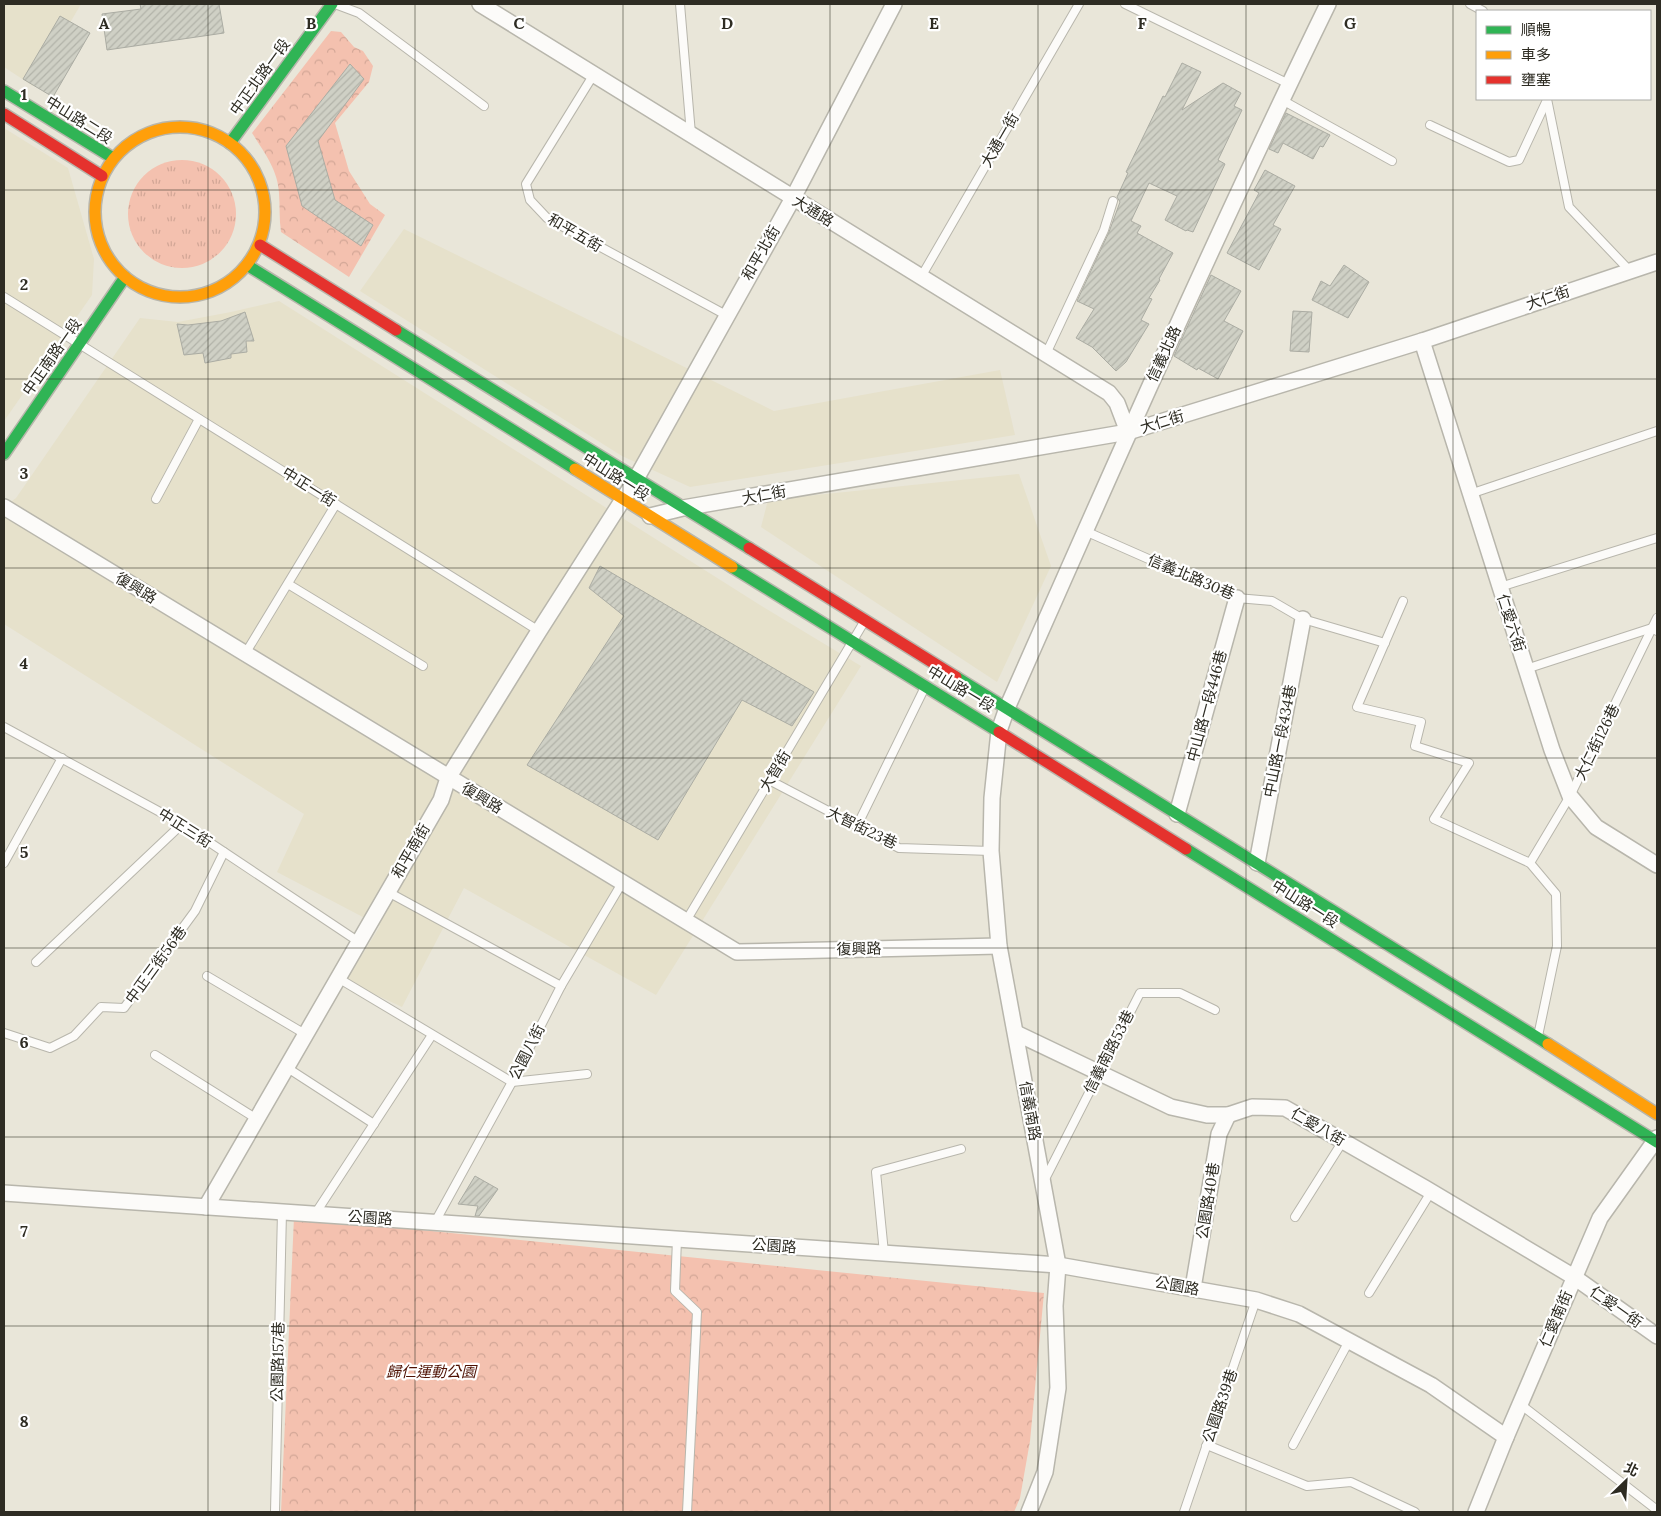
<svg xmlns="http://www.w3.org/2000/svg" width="1661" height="1516" font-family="Lora,'Noto Sans TC',serif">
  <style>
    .built { fill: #e6e1cb }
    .grass { fill: url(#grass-tufts) }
    .park { fill: url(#park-crowns) }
    .building { fill: url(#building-hatch); stroke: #abaca3 }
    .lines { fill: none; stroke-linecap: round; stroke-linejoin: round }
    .lane-casing { stroke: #b8b6ac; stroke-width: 10 }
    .street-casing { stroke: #b8b6ac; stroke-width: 18 }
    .fast-casing { stroke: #b8b6ac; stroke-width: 14 }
    .slow-casing { stroke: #b8b6ac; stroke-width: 14 }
    .jam-casing { stroke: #b8b6ac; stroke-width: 14 }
    .lane { stroke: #fcfbf9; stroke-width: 8 }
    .street { stroke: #fcfbf9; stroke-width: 15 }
    .fast { stroke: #30b455; stroke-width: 11 }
    .slow { stroke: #ff9f0a; stroke-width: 11 }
    .jam { stroke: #e5322d; stroke-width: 11 }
    .grid { fill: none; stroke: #2e2c23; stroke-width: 1; stroke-opacity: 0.55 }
    .labels { text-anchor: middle; stroke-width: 4.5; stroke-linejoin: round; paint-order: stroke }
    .street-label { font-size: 15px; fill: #2e2c23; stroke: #fff }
    .park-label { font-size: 15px; font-style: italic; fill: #4e1103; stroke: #fff }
    .grid-label { font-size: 16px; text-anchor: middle; font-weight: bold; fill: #2e2c23; stroke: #fff; stroke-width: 4.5; stroke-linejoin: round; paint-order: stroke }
  </style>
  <defs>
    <pattern id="grass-tufts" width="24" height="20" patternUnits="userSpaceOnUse" patternTransform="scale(1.25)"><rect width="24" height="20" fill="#f4c1af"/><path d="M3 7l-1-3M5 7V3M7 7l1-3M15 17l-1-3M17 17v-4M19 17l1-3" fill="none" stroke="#d2a696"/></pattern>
    <pattern id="park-crowns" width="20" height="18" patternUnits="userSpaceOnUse" patternTransform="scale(1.25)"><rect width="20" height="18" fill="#f4c1af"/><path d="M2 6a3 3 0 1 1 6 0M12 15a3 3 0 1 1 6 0" fill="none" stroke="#d2a696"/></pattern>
    <pattern id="building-hatch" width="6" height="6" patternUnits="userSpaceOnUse" patternTransform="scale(1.25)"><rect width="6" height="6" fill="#cfd0c5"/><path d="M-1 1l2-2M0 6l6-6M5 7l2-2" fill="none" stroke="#b2b3a9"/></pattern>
  </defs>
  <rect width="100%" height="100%" fill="#e9e6d9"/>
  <g class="built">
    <path d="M 4,4 L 81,4 L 33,86 L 4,67 Z"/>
    <path d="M 4,128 L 68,168 L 94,259 L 92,295 L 4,421 Z"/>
    <path d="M 404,229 L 774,411 L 1000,370 L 1015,435 L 690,487 L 622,456 L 360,291 Z"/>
    <path d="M 279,301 L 760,605 L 861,666 L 656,995 L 464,888 L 402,1007 L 346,981 L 380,926 L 277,872 L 304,814 L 4,624 L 4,507 L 16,498 L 140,318 L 178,322 L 231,312 Z"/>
    <path d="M 1019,474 L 1051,566 L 997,682 L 761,527 L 768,500 Z"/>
  </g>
  <circle class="grass" cx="182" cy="214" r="54"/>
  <g class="park">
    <path d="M 331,31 L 341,32 L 354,47 L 363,51 L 373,66 L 369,82 L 335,123 L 349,171 L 370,204 L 385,215 L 349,277 L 281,232 C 279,219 280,206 279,193 C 278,170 264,152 252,133 Z"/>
    <path d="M 294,1217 L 1044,1293 L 1030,1441 L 1020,1498 L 1014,1512 L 281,1512 Z"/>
  </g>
  <g class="building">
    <path d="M 140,4 L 219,4 L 224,33 L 107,50 L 102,14 L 141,9 Z"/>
    <path d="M 60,16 L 90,33 L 53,97 L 23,79 Z"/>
    <path d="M 1182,63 L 1201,72 L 1182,110 L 1223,83 L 1241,93 L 1234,106 L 1242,110 L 1218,160 L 1225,164 L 1193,232 L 1187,230 L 1186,231 L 1165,220 L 1177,196 L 1149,183 L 1131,221 L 1141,226 L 1137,233 L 1173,253 L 1159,279 L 1160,280 L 1149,298 L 1152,299 L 1141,320 L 1149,324 L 1126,362 L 1116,371 L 1092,347 L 1076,338 L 1094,309 L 1077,301 L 1109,232 L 1120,202 L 1117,197 L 1128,173 L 1126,172 L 1163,96 L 1165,97 Z"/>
    <path d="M 350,64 L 364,79 L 318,141 L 335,200 L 373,225 L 361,246 L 302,206 L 286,146 Z"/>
    <path d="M 1286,113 L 1330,135 L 1323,147 L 1320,146 L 1313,159 L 1283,143 L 1278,153 L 1269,149 Z"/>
    <path d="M 1265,170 L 1295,186 L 1273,225 L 1281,229 L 1259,270 L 1227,253 L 1259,193 L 1254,190 Z"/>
    <path d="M 1344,265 L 1369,282 L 1348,318 L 1312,300 L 1321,281 L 1330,286 Z"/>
    <path d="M 1211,275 L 1241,291 L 1224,321 L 1243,331 L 1218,379 L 1198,368 L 1197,370 L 1174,356 Z"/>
    <path d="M 1293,311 L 1312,312 L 1309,352 L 1290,351 Z"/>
    <path d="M 245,312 L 254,341 L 246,341 L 247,352 L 231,354 L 231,358 L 205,363 L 203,353 L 184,355 L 177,324 L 188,325 L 221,321 Z"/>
    <path d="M 600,566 L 814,692 L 792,726 L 742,700 L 658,840 L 527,765 L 624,616 L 589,588 Z"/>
    <path d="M 475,1176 L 498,1189 L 479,1216 L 475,1216 L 478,1206 L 458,1204 Z"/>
  </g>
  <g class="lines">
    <defs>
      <g id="lane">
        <path d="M 335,4 L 359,13 L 484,106"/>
        <path d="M 680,4 L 691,134"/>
        <path d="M 1125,4 L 1289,84"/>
        <path d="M 1470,4 L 1483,11"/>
        <path d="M 594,74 L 526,184 L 530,200 L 547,218 L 726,315"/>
        <path d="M 1547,99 L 1569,207 L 1629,270"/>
        <path d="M 1282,100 L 1392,161"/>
        <path d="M 1430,125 L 1509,162 L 1519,160 L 1547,100"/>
        <path d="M 921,277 L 1079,4"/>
        <path d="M 4,297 L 539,631"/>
        <path d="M 1046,354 L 1104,230 L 1113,201"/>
        <path d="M 1470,494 L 1657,431"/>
        <path d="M 156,499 L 199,419"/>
        <path d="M 1085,531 L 1237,598 L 1272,601 L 1303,619 L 1385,643"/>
        <path d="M 288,584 L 423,666"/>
        <path d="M 1500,587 L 1657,538"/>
        <path d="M 1403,601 L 1357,707 L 1421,722 L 1415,746 L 1469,763 L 1434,819 L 1530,863 L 1556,894 L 1557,946 L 1538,1036"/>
        <path d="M 245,654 L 336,504"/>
        <path d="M 1526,669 L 1652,628 L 1657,631"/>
        <path d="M 4,727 L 182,824 L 359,942"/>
        <path d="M 769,780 L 899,848 L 991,851"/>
        <path d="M 857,826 L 925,687"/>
        <path d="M 4,863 L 62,758"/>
        <path d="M 1530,863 L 1570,796 L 1657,618"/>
        <path d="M 388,892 L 561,986"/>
        <path d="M 686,921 L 864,622"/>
        <path d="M 36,962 L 182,824"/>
        <path d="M 207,976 L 305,1034"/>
        <path d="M 338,978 L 512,1082 L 587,1074"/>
        <path d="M 4,1033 L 50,1048 L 74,1036 L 101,1007 L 124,1008 L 195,911 L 224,852"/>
        <path d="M 155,1055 L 257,1119"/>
        <path d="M 286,1067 L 374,1124"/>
        <path d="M 1044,1181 L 1140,993 L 1180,993 L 1215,1010"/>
        <path d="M 315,1214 L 432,1035"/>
        <path d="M 1295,1217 L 1343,1141"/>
        <path d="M 435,1222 L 512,1082 L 561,986 L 622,883"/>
        <path d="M 677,1239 L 675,1291 L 697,1312 L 687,1512"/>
        <path d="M 884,1253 L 876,1172 L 961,1149"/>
        <path d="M 1369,1293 L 1431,1192"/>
        <path d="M 1520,1404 L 1657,1510"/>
        <path d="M 1293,1445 L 1349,1341"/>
        <path d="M 1206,1446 L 1207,1445 L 1307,1486 L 1351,1482 L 1415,1512"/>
        <path d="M 275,1512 L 282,1212"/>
        <path d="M 1184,1512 L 1256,1300"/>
      </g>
      <g id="street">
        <path d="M 480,4 L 1109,393 L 1117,403 L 1128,432"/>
        <path d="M 1422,341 L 1552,750 L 1570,796 L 1596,827 L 1657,865"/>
        <path d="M 4,507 L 737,952 L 999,946"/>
        <path d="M 650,516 L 683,508 L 1128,432 L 1422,341 L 1657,262"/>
        <path d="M 1177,814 L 1237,598"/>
        <path d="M 1257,863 L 1303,619"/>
        <path d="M 1016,1033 L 1171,1107 L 1207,1115 L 1228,1115 L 1252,1107 L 1285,1108 L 1425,1188 L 1574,1277 L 1657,1336"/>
        <path d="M 4,1193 L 1058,1265 L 1256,1300 L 1299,1314 L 1431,1385 L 1506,1437"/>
        <path d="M 206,1207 L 441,800 L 448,778 L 539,631 L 636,479 L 793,198 L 894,4"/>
        <path d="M 1193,1288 L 1219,1134 L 1228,1115"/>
        <path d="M 1029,1512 L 1045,1472 L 1058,1388 L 1055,1306 L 1058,1265 L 999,946 L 991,851 L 992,798 L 999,731 L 1007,708 C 1111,472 1215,236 1328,4"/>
        <path d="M 1476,1512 L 1506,1437 L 1600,1218 L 1657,1138"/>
      </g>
      <g id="fast">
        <path d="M 4,91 L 113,158"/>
        <path d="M 230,143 L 332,4"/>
        <path d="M 247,265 L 575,469"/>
        <path d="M 396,330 L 749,548"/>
        <path d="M 4,454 L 125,277"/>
        <path d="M 732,567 L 999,732"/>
        <path d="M 956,677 L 1548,1044"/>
        <path d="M 1186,849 L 1657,1142"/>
      </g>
      <g id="slow">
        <circle cx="180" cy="212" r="85"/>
        <path d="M 575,469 L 732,567"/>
        <path d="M 1548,1044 L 1657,1114"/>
      </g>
      <g id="jam">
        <path d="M 4,114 L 102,176"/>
        <path d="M 260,245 L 396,330"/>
        <path d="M 749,548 L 956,677"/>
        <path d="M 999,732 L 1186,849"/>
      </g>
    </defs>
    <use href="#lane" class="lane-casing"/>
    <use href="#street" class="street-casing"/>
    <use href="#fast" class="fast-casing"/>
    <use href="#slow" class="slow-casing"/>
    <use href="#jam" class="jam-casing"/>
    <use href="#lane" class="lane"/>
    <use href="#street" class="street"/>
    <use href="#fast" class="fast"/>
    <use href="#slow" class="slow"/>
    <use href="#jam" class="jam"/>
  </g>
  <path class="grid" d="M 208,4 L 208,1512M 415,4 L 415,1512M 623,4 L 623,1512M 830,4 L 830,1512M 1038,4 L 1038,1512M 1246,4 L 1246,1512M 1453,4 L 1453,1512M 4,190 L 1657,190M 4,379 L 1657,379M 4,568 L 1657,568M 4,758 L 1657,758M 4,948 L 1657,948M 4,1137 L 1657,1137M 4,1326 L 1657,1326"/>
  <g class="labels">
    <g class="street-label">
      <text transform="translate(260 77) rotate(-54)" y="5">中正北路一段</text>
      <text transform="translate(79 120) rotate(32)" y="5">中山路二段</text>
      <text transform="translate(1000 140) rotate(-60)" y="5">大通一街</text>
      <text transform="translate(813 211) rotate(31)" y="5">大通路</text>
      <text transform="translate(575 233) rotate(30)" y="5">和平五街</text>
      <text transform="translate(761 253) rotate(-60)" y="5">和平北街</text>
      <text transform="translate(1548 298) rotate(-19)" y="5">大仁街</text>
      <text transform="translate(1164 354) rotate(-65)" y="5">信義北路</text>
      <text transform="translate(52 357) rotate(-55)" y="5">中正南路一段</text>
      <text transform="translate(1162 422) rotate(-17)" y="5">大仁街</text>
      <text transform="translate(616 477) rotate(32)" y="5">中山路一段</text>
      <text transform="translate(309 487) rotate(32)" y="5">中正一街</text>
      <text transform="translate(764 495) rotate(-10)" y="5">大仁街</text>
      <text transform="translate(1191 577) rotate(23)" y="5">信義北路30巷</text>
      <text transform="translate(136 588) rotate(31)" y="5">復興路</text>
      <text transform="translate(1511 623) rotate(72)" y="5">仁愛六街</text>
      <text transform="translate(961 689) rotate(31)" y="5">中山路一段</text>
      <text transform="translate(1207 706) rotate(-75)" y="5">中山路一段446巷</text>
      <text transform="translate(1280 741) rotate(-79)" y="5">中山路一段434巷</text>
      <text transform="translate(1597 742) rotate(-64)" y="5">大仁街126巷</text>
      <text transform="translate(775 771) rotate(-59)" y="5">大智街</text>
      <text transform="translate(482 798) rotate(31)" y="5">復興路</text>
      <text transform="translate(185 828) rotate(32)" y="5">中正三街</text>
      <text transform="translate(862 828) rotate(26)" y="5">大智街23巷</text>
      <text transform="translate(411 851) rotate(-60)" y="5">和平南街</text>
      <text transform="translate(1305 904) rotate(32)" y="5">中山路一段</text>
      <text transform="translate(859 949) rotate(-1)" y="5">復興路</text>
      <text transform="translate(156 965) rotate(-54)" y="5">中正三街56巷</text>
      <text transform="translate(527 1052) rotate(-63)" y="5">公園八街</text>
      <text transform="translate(1109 1052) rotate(-63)" y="5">信義南路53巷</text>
      <text transform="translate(1030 1111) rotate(80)" y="5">信義南路</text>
      <text transform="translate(1318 1127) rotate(30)" y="5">仁愛八街</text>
      <text transform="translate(1208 1201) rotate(-81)" y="5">公園路40巷</text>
      <text transform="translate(370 1218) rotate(4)" y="5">公園路</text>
      <text transform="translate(774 1246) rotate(4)" y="5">公園路</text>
      <text transform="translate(1177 1286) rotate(10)" y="5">公園路</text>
      <text transform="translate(1616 1307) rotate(35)" y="5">仁愛一街</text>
      <text transform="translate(1556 1319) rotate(-67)" y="5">仁愛南街</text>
      <text transform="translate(278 1362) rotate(-89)" y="5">公園路157巷</text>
      <text transform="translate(1220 1406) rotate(-71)" y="5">公園路39巷</text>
    </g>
    <g class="park-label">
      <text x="431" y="1377">歸仁運動公園</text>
    </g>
  </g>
  <g class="grid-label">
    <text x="104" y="29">A</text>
    <text x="311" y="29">B</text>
    <text x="519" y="29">C</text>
    <text x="727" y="29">D</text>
    <text x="934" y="29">E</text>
    <text x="1142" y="29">F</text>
    <text x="1350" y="29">G</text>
    <text x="24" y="100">1</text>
    <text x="24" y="290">2</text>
    <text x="24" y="479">3</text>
    <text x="24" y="669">4</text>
    <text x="24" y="858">5</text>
    <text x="24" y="1048">6</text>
    <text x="24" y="1237">7</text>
    <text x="24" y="1427">8</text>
  </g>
  <rect width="1661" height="1516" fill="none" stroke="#2e2c23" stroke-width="10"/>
  <rect x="1476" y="10" width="175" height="90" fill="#ffffff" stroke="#ababa7"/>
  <rect x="1486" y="26" width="25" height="8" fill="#30b455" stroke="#ababa7"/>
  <text x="1521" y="35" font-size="15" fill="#2e2c23">順暢</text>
  <rect x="1486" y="51" width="25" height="8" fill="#ff9f0a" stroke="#ababa7"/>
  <text x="1521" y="60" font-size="15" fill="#2e2c23">車多</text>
  <rect x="1486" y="76" width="25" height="8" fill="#e5322d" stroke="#ababa7"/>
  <text x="1521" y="85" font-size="15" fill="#2e2c23">壅塞</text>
  <g transform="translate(1626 1481) rotate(25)" stroke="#ffffff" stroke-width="4" paint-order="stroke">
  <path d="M0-4L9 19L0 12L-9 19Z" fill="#2e2c23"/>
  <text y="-8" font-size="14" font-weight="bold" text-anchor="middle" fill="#2e2c23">北</text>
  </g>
</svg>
